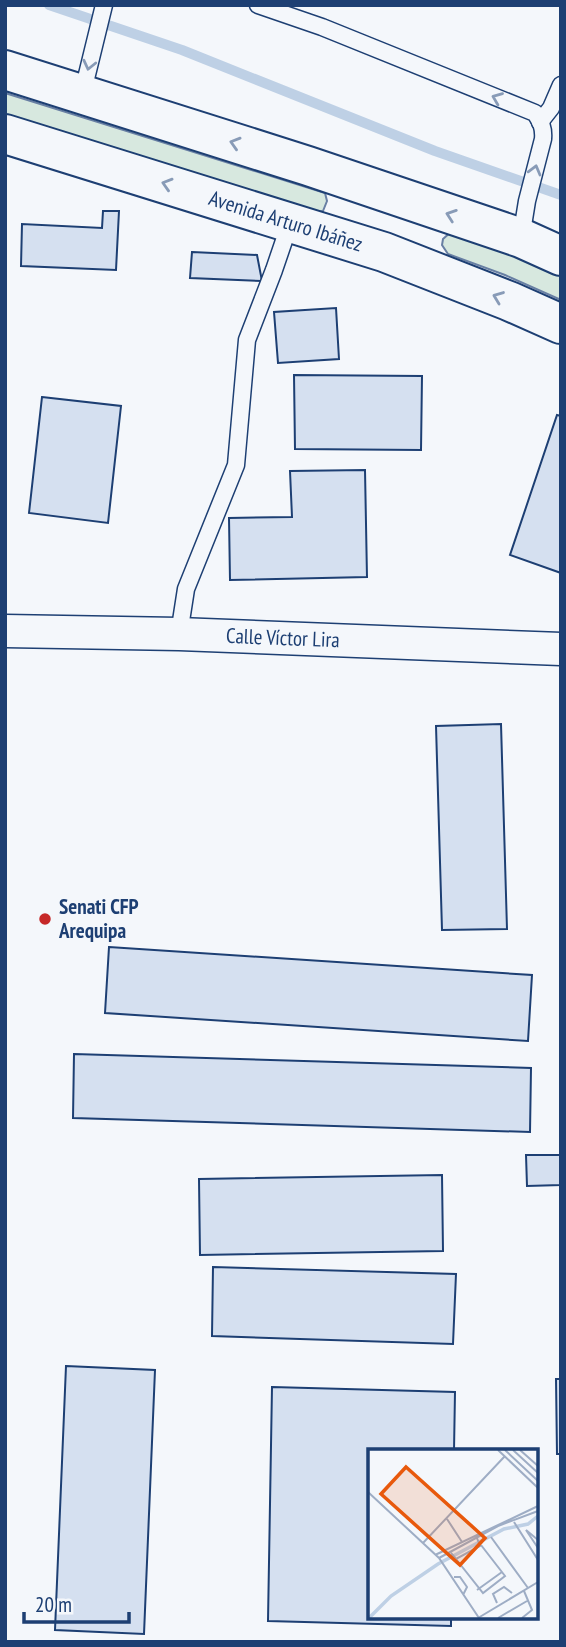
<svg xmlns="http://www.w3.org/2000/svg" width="566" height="1647" font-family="'PT Sans Narrow',sans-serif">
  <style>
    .green { fill: #d7e8df; stroke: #687fa3; stroke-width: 2 }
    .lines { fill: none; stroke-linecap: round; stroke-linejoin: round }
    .stream { stroke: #bed0e5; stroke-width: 10 }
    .building { fill: #d5e0f0; stroke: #1d3f73; stroke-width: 2 }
    .service-casing { stroke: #1d3f73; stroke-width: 19 }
    .minor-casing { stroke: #1d3f73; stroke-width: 35 }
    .secondary-casing { stroke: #1d3f73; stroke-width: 42 }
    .service { stroke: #f4f7fb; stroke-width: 16 }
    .minor { stroke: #f4f7fb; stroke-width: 32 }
    .secondary { stroke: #f4f7fb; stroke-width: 38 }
    .oneway { stroke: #889bb7 }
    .poi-dot { fill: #c62828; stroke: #f4f7fb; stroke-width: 2.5 }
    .labels { text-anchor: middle; stroke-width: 5; stroke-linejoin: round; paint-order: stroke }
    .street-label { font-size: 21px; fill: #1d3f73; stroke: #f4f7fb }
    .poi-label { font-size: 21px; font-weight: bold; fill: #1d3f73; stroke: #f4f7fb; text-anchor: start }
    .inset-river { fill: none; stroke: #bed0e5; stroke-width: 3.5 }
    .inset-road { fill: none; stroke: #9eadc5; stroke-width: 2 }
    .view { fill: #e8590c; fill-opacity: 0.15; stroke: #e8590c; stroke-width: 3.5 }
    .inset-edge { fill: none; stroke: #1d3f73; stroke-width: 3.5 }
  </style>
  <rect width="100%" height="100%" fill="#f4f7fb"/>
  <g class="green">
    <path d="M 5,93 L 325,193 L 327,201 L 323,211 L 314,213 L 5,117 Z"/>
    <path d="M 452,231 L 561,274 L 561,300 L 505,275 L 448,254 L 442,245 L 443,239 Z"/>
  </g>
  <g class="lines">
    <path class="stream" d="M 49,5 L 182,50 L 435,151 L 561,195"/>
  </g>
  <g class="building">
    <path d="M 103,211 L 119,211 L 116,270 L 21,266 L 22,224 L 102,228 Z"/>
    <path d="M 192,252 L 257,255 L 262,281 L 190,278 Z"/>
    <path d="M 336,308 L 339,359 L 278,363 L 274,312 Z"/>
    <path d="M 294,375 L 422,376 L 421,450 L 295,449 Z"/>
    <path d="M 42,397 L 121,406 L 108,523 L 29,513 Z"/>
    <path d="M 557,415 L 561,416 L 561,573 L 510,555 Z"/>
    <path d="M 365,470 L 367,577 L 230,580 L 229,518 L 292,517 L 290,471 Z"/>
    <path d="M 501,724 L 507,929 L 442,930 L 436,726 Z"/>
    <path d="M 109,947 L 532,975 L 528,1041 L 105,1013 Z"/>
    <path d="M 74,1054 L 531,1068 L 530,1132 L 73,1118 Z"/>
    <path d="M 526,1155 L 561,1155 L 561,1185 L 527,1186 Z"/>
    <path d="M 442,1175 L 443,1251 L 200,1255 L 199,1179 Z"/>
    <path d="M 213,1267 L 456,1274 L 453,1344 L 212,1336 Z"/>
    <path d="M 66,1366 L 155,1370 L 144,1634 L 55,1630 Z"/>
    <path d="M 556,1379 L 561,1379 L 561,1454 L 557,1454 Z"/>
    <path d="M 272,1387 L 455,1392 L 454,1451 L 370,1451 L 370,1617 L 451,1617 L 451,1626 L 268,1621 Z"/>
  </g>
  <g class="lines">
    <defs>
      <g id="service">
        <path d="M 258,5 L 322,27 L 535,113 C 541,122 544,128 543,139 L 527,201 L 521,238"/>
        <path d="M 82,95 L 104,5"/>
        <path d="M 540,122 L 551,108 L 561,85"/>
        <path d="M 179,634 L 186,589 L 236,465 L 247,340 L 274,270 L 290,223"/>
      </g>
      <g id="minor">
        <path id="s1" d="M 5,631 L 179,634 L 561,649"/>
      </g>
      <g id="secondary">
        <path d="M 5,70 L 308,166 L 521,238 L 561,256"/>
        <path id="s2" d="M 5,134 L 384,252 L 509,301 L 561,324"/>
      </g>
    </defs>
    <use href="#service" class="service-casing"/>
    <use href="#minor" class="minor-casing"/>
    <use href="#secondary" class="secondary-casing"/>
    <use href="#service" class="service"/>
    <use href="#minor" class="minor"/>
    <use href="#secondary" class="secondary"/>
  </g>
  <defs><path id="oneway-chevron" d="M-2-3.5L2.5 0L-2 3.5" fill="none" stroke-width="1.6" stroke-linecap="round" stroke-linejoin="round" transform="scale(1.75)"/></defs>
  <g class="oneway">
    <use href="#oneway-chevron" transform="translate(89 65) rotate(103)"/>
    <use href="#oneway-chevron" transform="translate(497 98) rotate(-158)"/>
    <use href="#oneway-chevron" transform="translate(235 143) rotate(-163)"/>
    <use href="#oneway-chevron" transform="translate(535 170) rotate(-75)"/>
    <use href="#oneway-chevron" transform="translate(167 184) rotate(-163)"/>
    <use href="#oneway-chevron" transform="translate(451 215) rotate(-161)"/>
    <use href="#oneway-chevron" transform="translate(498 297) rotate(-159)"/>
  </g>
  <circle class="poi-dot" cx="45" cy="919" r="7"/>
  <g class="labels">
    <g class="street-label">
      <text dy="7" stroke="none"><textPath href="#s2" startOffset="294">Avenida Arturo Ibáñez</textPath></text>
      <text dy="7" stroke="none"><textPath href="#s1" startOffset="278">Calle Víctor Lira</textPath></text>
    </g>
    <g class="poi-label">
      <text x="59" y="914">Senati CFP<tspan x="59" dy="24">Arequipa</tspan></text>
    </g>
  </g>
  <g transform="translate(368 1449)">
    <rect width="170" height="170" fill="#f4f7fb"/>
    <path class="inset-river" d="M 1,169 L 23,147 L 70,115 L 136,80 L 160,75 L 170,67"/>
    <path class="inset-road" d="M 130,1 L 170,39M 137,1 L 170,32M 145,1 L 170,24M 152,1 L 170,17M 0,43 L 71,109 L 111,169M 79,70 L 94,93M 146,73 L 170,111M 123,88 L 160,139M 170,91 L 158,81 L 170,99M 55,94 L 137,7M 83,104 L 88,110 L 112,97 L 109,89M 67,106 L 170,57M 71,109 L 130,77 L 170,62M 88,110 L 115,144 L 137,127 L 113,96M 86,128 L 92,128 L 99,138 L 95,146M 109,141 L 134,123M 129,154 L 125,145 L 136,138 L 144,144M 110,169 L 170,133M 130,169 L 159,152M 154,169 L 164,161 L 156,142"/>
    <path class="view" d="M 38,18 L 117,89 L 92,116 L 13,45 Z"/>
    <rect width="170" height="170" class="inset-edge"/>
  </g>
  <rect width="566" height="1647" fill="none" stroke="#1d3f73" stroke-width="14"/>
  <path d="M24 1612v10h105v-10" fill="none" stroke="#1d3f73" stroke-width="3.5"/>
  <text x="35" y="1612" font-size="21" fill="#1d3f73" stroke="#f4f7fb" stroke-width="5" paint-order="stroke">20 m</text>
</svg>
